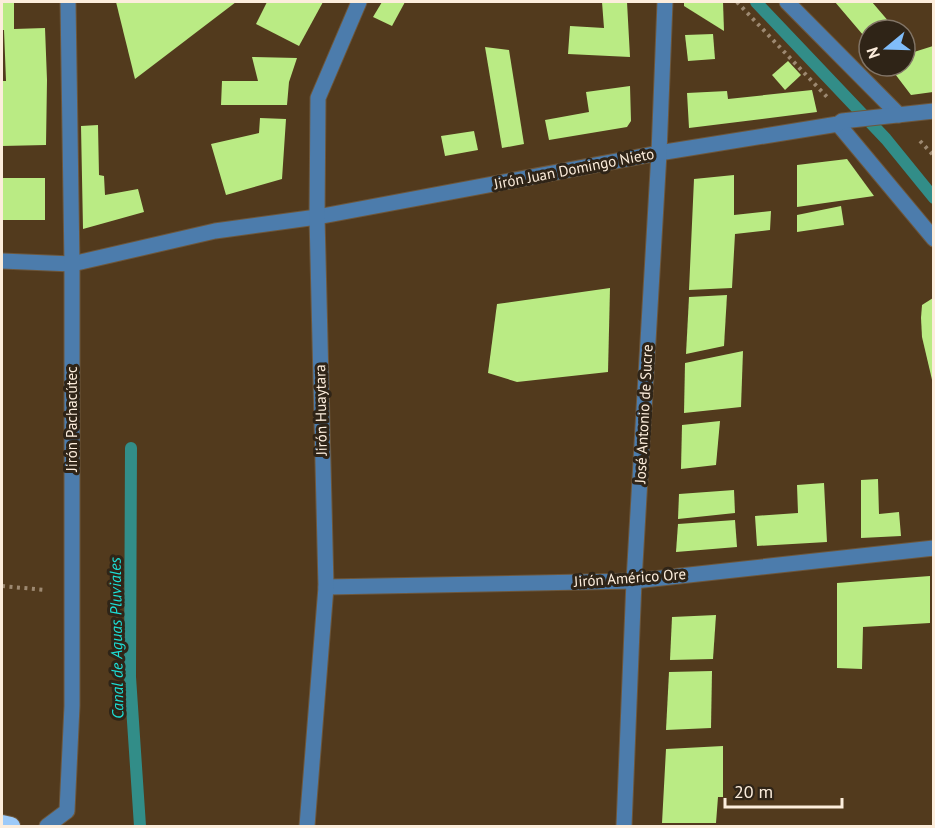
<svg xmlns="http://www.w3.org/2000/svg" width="935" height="828" font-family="'PT Sans',sans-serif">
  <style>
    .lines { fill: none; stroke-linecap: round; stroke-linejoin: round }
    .stream { stroke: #328d88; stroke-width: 12 }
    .building { fill: #baeb84 }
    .minor-casing { stroke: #6d573c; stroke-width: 17 }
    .highway-casing { stroke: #6d573c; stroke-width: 20 }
    .path { stroke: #9d8971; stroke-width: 4; stroke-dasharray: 3 4.5; stroke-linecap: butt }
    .minor { stroke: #4c7cac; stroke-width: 15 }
    .highway { stroke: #9dcaf8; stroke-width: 18 }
    .labels { text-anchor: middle; stroke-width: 6; stroke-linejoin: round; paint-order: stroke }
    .street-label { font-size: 15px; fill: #fceddc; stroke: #2f2417 }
    .water-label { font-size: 16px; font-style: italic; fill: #1dded5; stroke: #2f2417 }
  </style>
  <rect width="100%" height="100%" fill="#523a1d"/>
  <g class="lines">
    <g class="stream">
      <path d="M 756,2 L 886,139 L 934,198"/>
      <path d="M 131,448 L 130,677 L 140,826"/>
    </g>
  </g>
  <g class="building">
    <path d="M 2,2 L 14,2 L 14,29 L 45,28 L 47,80 L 46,145 L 2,146 L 2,81 L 6,81 L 4,30 L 2,30 Z"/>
    <path d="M 116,2 L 236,2 L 135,79 Z"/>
    <path d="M 267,2 L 323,2 L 299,46 L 256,24 Z"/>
    <path d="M 382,2 L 405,2 L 392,26 L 373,17 Z"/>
    <path d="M 602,2 L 627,2 L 630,57 L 568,54 L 570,26 L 604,28 Z"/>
    <path d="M 684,2 L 723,2 L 724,31 L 684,6 Z"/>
    <path d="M 835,2 L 872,2 L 896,30 L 869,30 L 869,42 Z"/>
    <path d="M 713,34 L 715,59 L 688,61 L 685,35 Z"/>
    <path d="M 905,41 L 914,52 L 933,46 L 933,92 L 911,95 L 889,66 L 905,66 Z"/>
    <path d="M 485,47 L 509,50 L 524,144 L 502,148 Z"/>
    <path d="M 252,57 L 297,58 L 289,82 L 287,105 L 221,105 L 222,81 L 258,81 Z"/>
    <path d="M 788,61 L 801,75 L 785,90 L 772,75 Z"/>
    <path d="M 630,86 L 631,121 L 627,127 L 549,140 L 545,120 L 589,112 L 586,92 Z"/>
    <path d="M 812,90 L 817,112 L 689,128 L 687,93 L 727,91 L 728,99 Z"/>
    <path d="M 260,118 L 286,119 L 282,179 L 226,195 L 211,144 L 259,133 Z"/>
    <path d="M 98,125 L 99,175 L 104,176 L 105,195 L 138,189 L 144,212 L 83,229 L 81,126 Z"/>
    <path d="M 474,131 L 478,150 L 445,156 L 441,136 Z"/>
    <path d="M 847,159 L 874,196 L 797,207 L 797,165 Z"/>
    <path d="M 734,175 L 734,215 L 771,211 L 770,230 L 735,234 L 732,288 L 689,290 L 694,179 Z"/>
    <rect x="2" y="178" width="43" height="42"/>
    <path d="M 841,206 L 844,225 L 797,232 L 797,215 Z"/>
    <path d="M 610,288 L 608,372 L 517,382 L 488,373 L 497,304 Z"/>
    <path d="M 727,295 L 724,346 L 686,354 L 689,297 Z"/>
    <path d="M 933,298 L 933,384 L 922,337 L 921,318 L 922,305 Z"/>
    <path d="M 743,351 L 741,407 L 684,413 L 685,363 Z"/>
    <path d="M 720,421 L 716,465 L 681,469 L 682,425 Z"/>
    <path d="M 878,479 L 879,514 L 899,512 L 901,536 L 861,538 L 861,480 Z"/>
    <path d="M 824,483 L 827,542 L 757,546 L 755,516 L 798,513 L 797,485 Z"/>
    <path d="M 734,490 L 735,513 L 678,519 L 679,494 Z"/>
    <path d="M 735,520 L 737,547 L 676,552 L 678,524 Z"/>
    <path d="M 930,576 L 930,623 L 863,627 L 862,669 L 837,668 L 837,583 Z"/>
    <path d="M 716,615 L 713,659 L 670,660 L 672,617 Z"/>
    <path d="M 712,671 L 711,728 L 666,730 L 669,672 Z"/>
    <path d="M 723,746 L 723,797 L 718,797 L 716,823 L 662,823 L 666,749 Z"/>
  </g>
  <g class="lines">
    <defs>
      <g id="minor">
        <path d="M 787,2 L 899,115"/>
        <path d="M 838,124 L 934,239"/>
        <path d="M 2,261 L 72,264 L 215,231 L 317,217 L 659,153 L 838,124 L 842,121 L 934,111"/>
        <path d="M 326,587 L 634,581 L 934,548"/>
        <path d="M 47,826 L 67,811 L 72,706 L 72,264 L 68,2"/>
        <path d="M 307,826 L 326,587 L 317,217 L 318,98 L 359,2"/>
        <path d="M 624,826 L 634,581 L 659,153 L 665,2"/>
      </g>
      <path id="highway" d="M 2,824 L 11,826"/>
    </defs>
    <use href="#minor" class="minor-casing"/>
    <use href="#highway" class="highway-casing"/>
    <g class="path">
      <path d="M 737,2 L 827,97"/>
      <path d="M 920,141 L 934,156"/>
      <path d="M 2,586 L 45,590"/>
    </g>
    <use href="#minor" class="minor"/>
    <use href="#highway" class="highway"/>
  </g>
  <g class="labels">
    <g class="street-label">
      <text transform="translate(574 169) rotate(-11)" y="5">Jirón Juan Domingo Nieto</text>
      <text transform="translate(321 410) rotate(-91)" y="5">Jirón Huaytara</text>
      <text transform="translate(644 414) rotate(-87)" y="5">José Antonio de Sucre</text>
      <text transform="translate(72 419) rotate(-90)" y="5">Jirón Pachacútec</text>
      <text transform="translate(630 578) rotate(-4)" y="5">Jirón Américo Ore</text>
    </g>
    <g class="water-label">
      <text transform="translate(116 638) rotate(-91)" y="6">Canal de Aguas Pluviales</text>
    </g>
  </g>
  <rect width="935" height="828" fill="none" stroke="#fceddc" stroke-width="6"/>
  <g transform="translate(887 48) rotate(251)"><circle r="28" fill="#2f2417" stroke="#817466" stroke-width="1.5"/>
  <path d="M0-4.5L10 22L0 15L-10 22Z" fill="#80bdfa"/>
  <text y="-9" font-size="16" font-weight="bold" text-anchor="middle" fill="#fceddc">N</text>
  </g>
  <path d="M725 798v9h117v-9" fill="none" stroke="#fceddc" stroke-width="3"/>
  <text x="734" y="798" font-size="18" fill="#fceddc" stroke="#2f2417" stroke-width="4.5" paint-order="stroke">20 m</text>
</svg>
